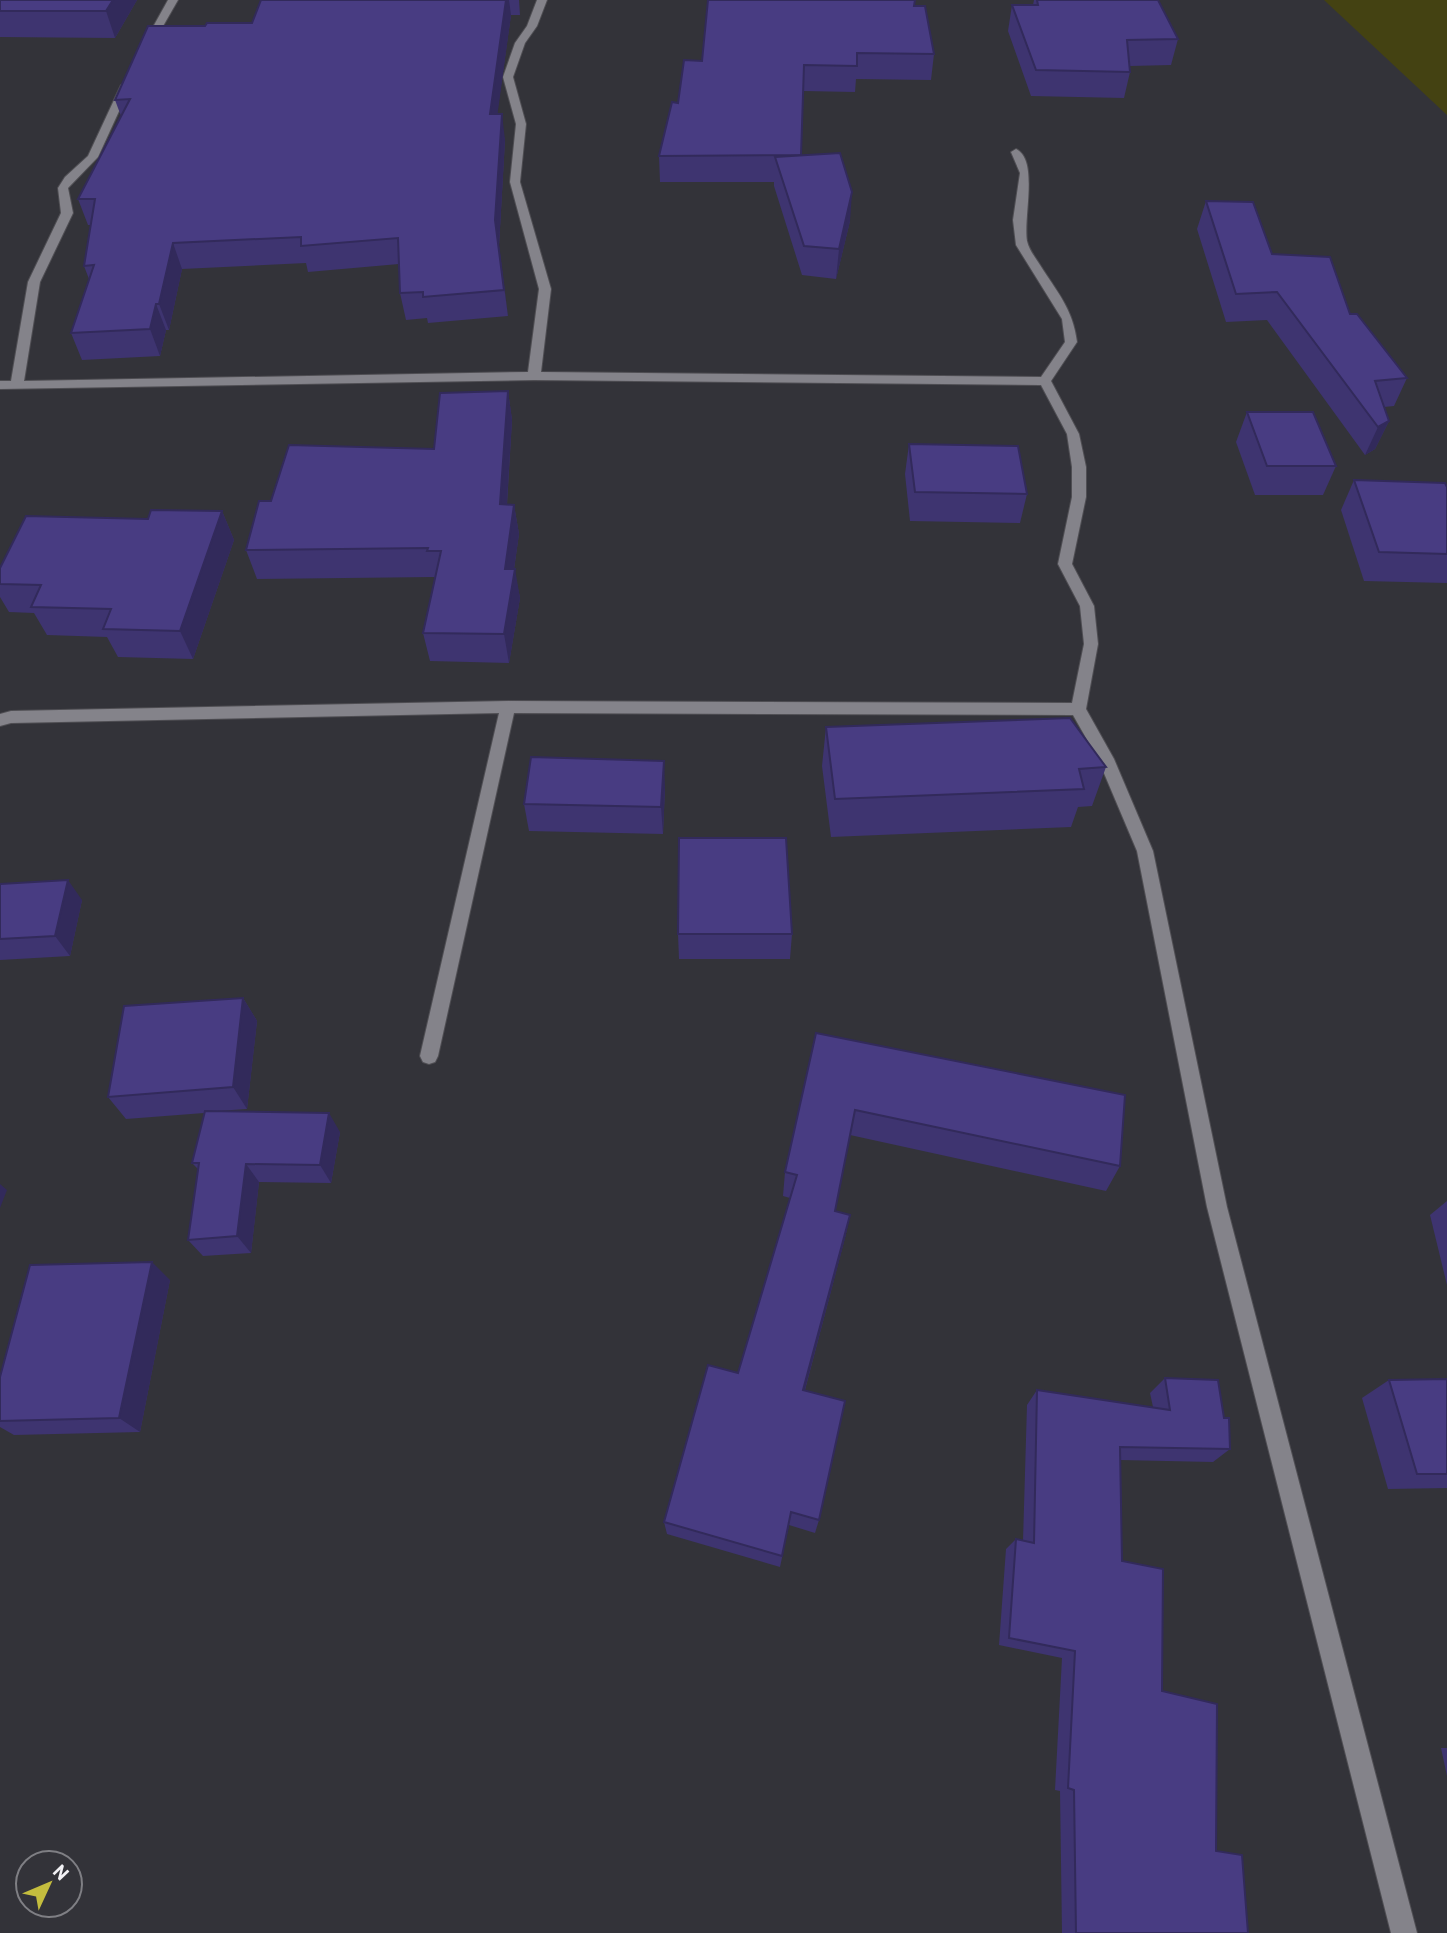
<svg xmlns="http://www.w3.org/2000/svg" width="1447" height="1933" font-family="Barlow,sans-serif">
  <style>
    .green { fill: #444212 }
    .lines { fill: none; stroke-linecap: round; stroke-linejoin: round }
    .minor-casing { stroke: #4f4e53; stroke-width: 2 }
    .minor { fill: #84838a; fill-rule: evenodd }
    .wall { fill: #3e3470 }
    .shaded-wall { fill: #322a5b }
    .building { fill: #483c82; stroke: #322a5b; stroke-width: 2 }
  </style>
  <rect width="100%" height="100%" fill="#333339"/>
  <path class="green" d="M 1324,0 L 1447,0 L 1447,115 Z"/>
  <g class="lines">
    <defs>
      <g id="minor">
        <path d="M 168,0 L 178,0 L 151,47 L 145,47 L 143,45 Z"/>
        <path d="M 537,0 L 547,0 L 537,26 L 525,43 L 513,77 L 526,124 L 520,182 L 551,289 L 541,372 L 1041,377 L 1065,342 L 1062,319 L 1016,245 L 1013,220 L 1020,173 L 1011,152 L 1016,149 C 1039,160 1023,217 1027,241 C 1029,250 1035,257 1040,265 C 1057,292 1073,309 1077,342 L 1051,381 L 1079,434 L 1086,467 L 1086,497 L 1072,564 L 1094,606 L 1098,644 L 1086,709 L 1114,759 L 1153,851 L 1227,1207 L 1417,1933 L 1391,1933 L 1207,1207 L 1137,851 L 1098,759 L 1073,715 L 514,713 L 438,1056 L 435,1062 L 429,1064 L 423,1062 L 420,1056 L 499,713 L 11,723 L 0,726 L 0,714 L 11,711 L 508,701 L 1072,703 L 1084,644 L 1080,606 L 1058,564 L 1072,497 L 1072,467 L 1067,434 L 1041,385 L 534,380 L 0,389 L 0,381 L 11,381 L 28,282 L 61,213 L 58,188 L 65,177 L 88,156 L 121,85 L 126,82 L 131,85 L 98,157 L 68,188 L 73,213 L 40,282 L 24,381 L 528,372 L 539,289 L 510,182 L 516,124 L 503,77 L 515,43 L 527,26 Z"/>
      </g>
    </defs>
    <use href="#minor" class="minor-casing"/>
    <use href="#minor" class="minor"/>
  </g>
  <g class="wall">
    <path d="M 0,0 L 137,0 L 115,38 L 0,37 Z"/>
    <path d="M 261,0 L 519,0 L 520,15 L 511,15 L 497,114 L 505,140 L 499,246 L 508,316 L 428,323 L 427,318 L 406,320 L 400,293 L 399,264 L 308,272 L 306,263 L 182,269 L 169,330 L 166,330 L 160,356 L 82,360 L 71,333 L 89,279 L 84,266 L 91,225 L 88,225 L 78,199 L 121,116 L 115,100 L 205,26 L 252,23 Z"/>
    <path d="M 1034,0 L 1158,0 L 1178,39 L 1171,65 L 1130,66 L 1130,72 L 1124,98 L 1031,96 L 1008,31 L 1012,5 L 1033,5 Z"/>
    <path d="M 914,6 L 934,54 L 931,80 L 856,79 L 855,92 L 803,91 L 801,155 L 850,221 L 836,279 L 802,275 L 774,186 L 774,182 L 660,182 L 659,156 L 678,103 L 702,61 Z"/>
    <path d="M 1206,201 L 1272,254 L 1350,314 L 1407,378 L 1394,406 L 1384,407 L 1389,421 L 1375,449 L 1365,455 L 1267,320 L 1226,322 L 1197,229 Z"/>
    <path d="M 508,391 L 512,420 L 507,505 L 514,505 L 519,534 L 514,569 L 520,598 L 509,663 L 430,661 L 423,633 L 435,579 L 434,577 L 257,579 L 246,550 L 434,449 Z"/>
    <path d="M 1247,412 L 1336,466 L 1323,495 L 1255,495 L 1236,442 Z"/>
    <path d="M 909,444 L 1027,494 L 1020,523 L 910,521 L 905,474 Z"/>
    <path d="M 1354,480 L 1447,487 L 1447,583 L 1364,581 L 1341,510 Z"/>
    <path d="M 222,511 L 234,540 L 193,659 L 118,657 L 107,637 L 47,635 L 34,613 L 9,612 L 0,597 L 0,568 L 148,519 Z"/>
    <path d="M 826,727 L 1106,767 L 1092,806 L 1078,807 L 1071,827 L 831,837 L 822,766 Z"/>
    <path d="M 665,788 L 663,834 L 529,831 L 524,804 Z"/>
    <path d="M 0,884 L 82,900 L 70,956 L 0,960 Z"/>
    <path d="M 678,934 L 792,934 L 790,959 L 679,959 Z"/>
    <path d="M 243,998 L 257,1021 L 247,1109 L 217,1111 L 340,1132 L 331,1183 L 259,1182 L 251,1253 L 203,1256 L 188,1240 L 198,1169 L 192,1163 L 204,1113 L 126,1119 L 108,1097 Z"/>
    <path d="M 816,1033 L 1120,1166 L 1106,1191 L 850,1135 L 835,1211 L 850,1215 L 845,1238 L 805,1390 L 819,1520 L 815,1533 L 789,1525 L 780,1567 L 667,1534 L 664,1522 L 738,1373 L 790,1198 L 783,1196 L 785,1172 Z"/>
    <path d="M 1447,1201 L 1447,1285 L 1430,1215 Z"/>
    <path d="M 170,1280 L 140,1432 L 14,1435 L 0,1427 L 0,1377 Z"/>
    <path d="M 1165,1378 L 1230,1449 L 1213,1462 L 1120,1460 L 1122,1561 L 1162,1691 L 1216,1851 L 1248,1933 L 1062,1933 L 1060,1791 L 1055,1790 L 1062,1658 L 999,1645 L 1006,1549 L 1016,1539 L 1023,1541 L 1027,1405 L 1037,1390 L 1153,1407 L 1150,1393 Z"/>
    <path d="M 1447,1379 L 1447,1488 L 1388,1489 L 1362,1398 L 1389,1380 Z"/>
    <path d="M 1441,1748 L 1447,1748 L 1447,1776 Z"/>
  </g>
  <g class="shaded-wall">
    <path d="M 113,0 L 137,0 L 115,38 L 106,11 Z"/>
    <path d="M 506,0 L 509,0 L 511,15 L 494,140 L 490,114 Z"/>
    <path d="M 502,114 L 505,140 L 499,246 L 508,316 L 495,220 Z"/>
    <path d="M 852,192 L 850,221 L 836,279 L 839,249 Z"/>
    <path d="M 173,243 L 182,269 L 169,330 L 159,304 Z"/>
    <path d="M 156,304 L 166,330 L 160,356 L 150,329 Z"/>
    <path d="M 508,391 L 512,420 L 505,533 L 500,504 Z"/>
    <path d="M 1389,421 L 1375,449 L 1365,455 L 1378,427 Z"/>
    <path d="M 514,505 L 519,534 L 510,597 L 505,569 Z"/>
    <path d="M 222,511 L 234,540 L 193,659 L 180,631 Z"/>
    <path d="M 515,569 L 520,598 L 509,663 L 504,634 Z"/>
    <path d="M 664,761 L 665,788 L 663,834 L 661,807 Z"/>
    <path d="M 68,880 L 82,900 L 70,956 L 55,936 Z"/>
    <path d="M 243,998 L 257,1021 L 247,1109 L 233,1087 Z"/>
    <path d="M 329,1113 L 340,1132 L 331,1183 L 320,1165 Z"/>
    <path d="M 246,1164 L 259,1182 L 251,1253 L 237,1236 Z"/>
    <path d="M 0,1184 L 7,1190 L 0,1208 Z"/>
    <path d="M 850,1215 L 845,1238 L 800,1408 L 803,1390 Z"/>
    <path d="M 152,1262 L 170,1280 L 140,1432 L 119,1418 Z"/>
  </g>
  <g class="building">
    <path d="M 0,0 L 113,0 L 106,11 L 0,11 Z"/>
    <path d="M 261,0 L 506,0 L 490,114 L 502,114 L 495,220 L 504,290 L 423,297 L 423,292 L 400,293 L 398,238 L 301,246 L 301,237 L 173,243 L 159,304 L 156,304 L 150,329 L 71,333 L 94,265 L 84,266 L 95,199 L 78,199 L 130,99 L 115,100 L 148,26 L 205,26 L 207,23 L 252,23 Z"/>
    <path d="M 708,0 L 915,0 L 914,6 L 925,6 L 934,54 L 857,53 L 857,66 L 804,65 L 801,155 L 659,156 L 672,102 L 678,103 L 684,60 L 702,61 Z"/>
    <path d="M 1037,0 L 1158,0 L 1178,39 L 1127,40 L 1130,72 L 1036,70 L 1012,5 L 1038,5 Z"/>
    <path d="M 840,153 L 852,192 L 839,249 L 804,246 L 775,157 Z"/>
    <path d="M 1206,201 L 1253,202 L 1272,254 L 1330,257 L 1350,314 L 1357,314 L 1407,378 L 1375,381 L 1389,421 L 1378,427 L 1277,292 L 1236,294 Z"/>
    <path d="M 508,391 L 500,504 L 514,505 L 505,569 L 515,569 L 504,634 L 423,633 L 441,551 L 427,551 L 428,548 L 246,550 L 259,501 L 271,501 L 289,445 L 434,449 L 440,393 Z"/>
    <path d="M 1247,412 L 1313,412 L 1336,466 L 1267,466 Z"/>
    <path d="M 909,444 L 1018,446 L 1027,494 L 915,492 Z"/>
    <path d="M 1354,480 L 1445,483 L 1447,487 L 1447,554 L 1379,552 Z"/>
    <path d="M 151,510 L 222,511 L 180,631 L 103,629 L 111,609 L 31,607 L 41,585 L 0,584 L 0,568 L 26,516 L 148,519 Z"/>
    <path d="M 1070,718 L 1106,767 L 1079,769 L 1084,789 L 835,799 L 826,727 Z"/>
    <path d="M 531,757 L 664,761 L 661,807 L 524,804 Z"/>
    <path d="M 679,838 L 786,838 L 792,934 L 678,934 Z"/>
    <path d="M 68,880 L 55,936 L 0,939 L 0,884 Z"/>
    <path d="M 243,998 L 233,1087 L 108,1097 L 124,1006 Z"/>
    <path d="M 816,1033 L 1125,1095 L 1120,1166 L 855,1110 L 835,1211 L 850,1215 L 803,1390 L 845,1401 L 819,1520 L 791,1512 L 782,1556 L 664,1522 L 708,1365 L 738,1373 L 797,1175 L 785,1172 Z"/>
    <path d="M 205,1111 L 329,1113 L 320,1165 L 246,1164 L 237,1236 L 188,1240 L 199,1163 L 192,1163 Z"/>
    <path d="M 152,1262 L 119,1418 L 0,1421 L 0,1377 L 30,1265 Z"/>
    <path d="M 1165,1378 L 1218,1380 L 1224,1418 L 1229,1418 L 1230,1449 L 1120,1447 L 1122,1561 L 1163,1569 L 1162,1691 L 1217,1704 L 1216,1851 L 1242,1855 L 1248,1933 L 1076,1933 L 1074,1790 L 1068,1788 L 1075,1651 L 1009,1638 L 1016,1539 L 1034,1543 L 1037,1390 L 1170,1410 Z"/>
    <path d="M 1447,1379 L 1447,1474 L 1417,1474 L 1389,1380 Z"/>
  </g>
  <g transform="translate(49 1884) rotate(46)"><circle r="33" fill="#333339" stroke="#7f7f84" stroke-width="2"/>
  <path d="M0-5L12 26L0 18L-12 26Z" fill="#c4bd3e"/>
  <text y="-10" font-size="19" font-weight="bold" text-anchor="middle" fill="#f2f1f5">N</text>
  </g>
</svg>
